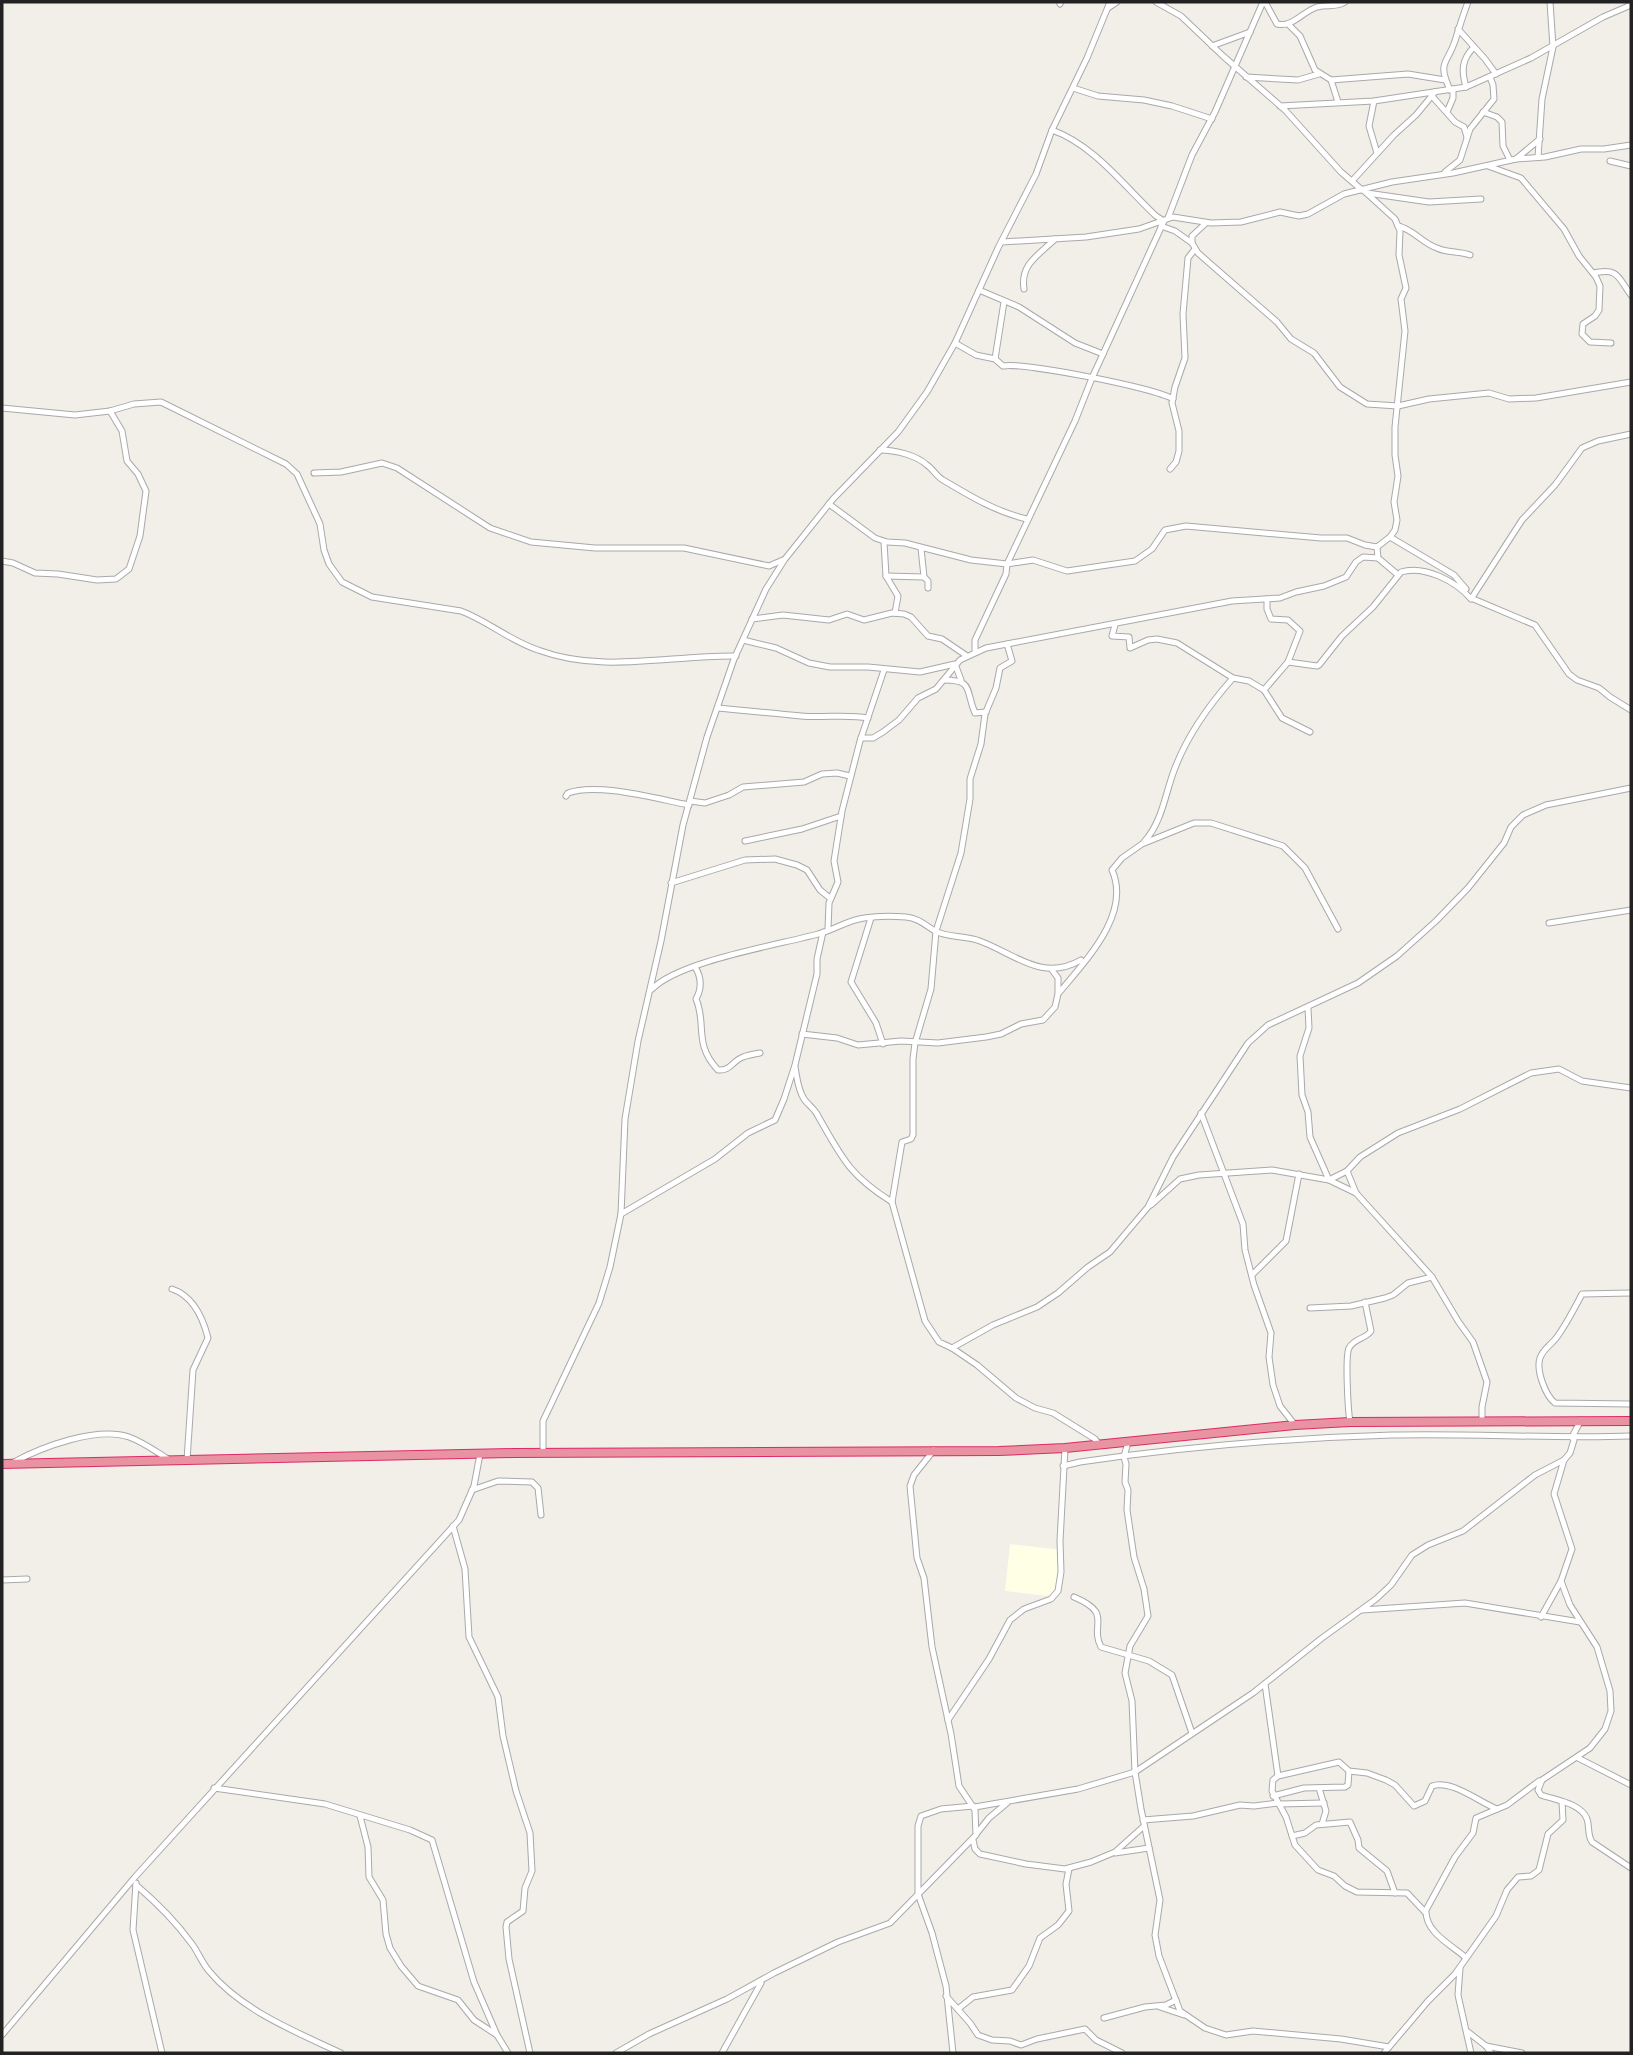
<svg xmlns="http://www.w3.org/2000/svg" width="1633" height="2055" font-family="Raleway,sans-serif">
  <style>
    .education { fill: #ffffe5 }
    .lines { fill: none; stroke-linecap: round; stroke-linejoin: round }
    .minor-casing { stroke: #a9a9a9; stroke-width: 7 }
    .highway-casing { stroke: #dc2a67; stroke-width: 10 }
    .minor { stroke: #fff; stroke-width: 5 }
    .highway { stroke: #e892a2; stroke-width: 8 }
  </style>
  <rect width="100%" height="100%" fill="#f2efe9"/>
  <path class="education" d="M 1010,1544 L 1063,1550 L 1057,1597 L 1005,1591 Z"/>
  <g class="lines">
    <defs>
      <g id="minor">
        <path d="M 1156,2 L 1181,16 L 1223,56 L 1285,110 L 1341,172 L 1362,190"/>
        <path d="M 1265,2 L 1277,24 C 1292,28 1302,12 1317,7 C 1328,4 1335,8 1345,2"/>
        <path d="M 1060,4 L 1061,2"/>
        <path d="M 1108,8 L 1117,2"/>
        <path d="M 1289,25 L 1300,36 L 1315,70 L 1331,80 L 1338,102"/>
        <path d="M 1458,29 L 1485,59 L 1496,74"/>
        <path d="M 1212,46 L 1250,32"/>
        <path d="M 1246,77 L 1298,80 L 1319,74"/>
        <path d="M 1331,80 L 1408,74 L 1445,80"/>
        <path d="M 1466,87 C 1461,70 1462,59 1474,47"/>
        <path d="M 1073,88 L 1098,96 L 1144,100 L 1172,106 L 1212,119"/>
        <path d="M 1450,90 C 1437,61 1447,65 1455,41 C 1459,28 1463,15 1468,2"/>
        <path d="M 1431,95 L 1455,122 L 1464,127 L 1467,137"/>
        <path d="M 1374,101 L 1369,126 L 1377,153"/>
        <path d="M 1280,106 L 1374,101 L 1466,87 L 1531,58 L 1603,17 L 1631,5"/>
        <path d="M 1447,112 L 1453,98 L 1453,89"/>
        <path d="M 1483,112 L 1497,117 L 1502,122 L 1503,146 L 1510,160"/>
        <path d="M 1538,157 L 1542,99 L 1553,47 L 1550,2"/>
        <path d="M 1516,159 L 1540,139"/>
        <path d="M 1610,161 L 1631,166"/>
        <path d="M 1488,166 L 1521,178 L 1564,229 L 1579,256 L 1596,277 L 1600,286 L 1599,310 L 1595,316 L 1583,324 L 1582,334 L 1590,342 L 1611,343"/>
        <path d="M 1445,172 L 1460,160 L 1470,129 L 1494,99 L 1493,85 L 1490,77"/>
        <path d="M 1352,181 L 1394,135 L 1416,115 L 1435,92"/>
        <path d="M 1363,190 L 1395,219 L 1398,226 C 1413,229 1422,243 1437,248 C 1447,253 1459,251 1470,255"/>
        <path d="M 1367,193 L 1429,202 L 1481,199"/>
        <path d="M 1168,218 L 1192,155 L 1215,112 L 1263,2"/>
        <path d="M 1206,223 L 1192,236 L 1192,243 L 1198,253 L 1277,322 L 1291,339 L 1314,353 L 1340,387 L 1367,404 L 1398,406 L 1429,399 L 1489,393 L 1509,399 L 1536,398 L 1631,382"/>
        <path d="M 1161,226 L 1175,231 L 1192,243"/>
        <path d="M 1002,242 L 1086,237 L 1139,229 L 1173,217 L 1211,223 L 1241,222 L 1280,212 L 1299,216 L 1308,214 L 1344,194 L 1392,182 L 1453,173 L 1516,159 L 1545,157 L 1581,149 L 1604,149 L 1631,145"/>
        <path d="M 1593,273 C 1619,267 1618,278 1631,295"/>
        <path d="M 1024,289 C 1020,264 1039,255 1055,239"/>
        <path d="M 979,290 L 1019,307 L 1075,343 L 1103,354"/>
        <path d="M 955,343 L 976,355 L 995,359 L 1003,366 C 1024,362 1155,388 1173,399"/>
        <path d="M 995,359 L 1004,302"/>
        <path d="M 2,408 L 75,415 L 110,411 L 134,404 L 161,402 L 286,464 L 297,474 L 320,524 L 324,550 L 329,564 L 342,582 L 372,597 L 461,611 C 488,621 510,641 538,650 C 603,674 669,655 736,656"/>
        <path d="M 880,450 C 895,450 916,455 927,465 C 933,469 936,476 943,480 C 970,496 996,512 1027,519"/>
        <path d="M 1170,469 L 1176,462 L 1179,451 L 1179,431 L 1172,403 L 1175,387 L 1185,358 L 1183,314 L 1188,258 L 1195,249"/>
        <path d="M 314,473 L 341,472 L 382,463 L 397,468 L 490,528 L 531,542 L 595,548 L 684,548 L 769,566 L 783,560"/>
        <path d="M 829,504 L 875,538 L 887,542 L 905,543 L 971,560 L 1007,564 L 1033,560 L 1067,571 L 1135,561 L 1152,549 L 1165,530 L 1186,526 L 1321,538 L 1347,538 L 1365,545 L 1377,547 L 1390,537 L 1395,530 L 1397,520 L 1394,502 L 1398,476 L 1395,455 L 1395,427 L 1405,331 L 1401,299 L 1406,288 L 1399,255 L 1400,231 L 1398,226"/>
        <path d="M 1390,537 L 1454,575 L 1466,589"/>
        <path d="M 884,542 L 886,576 L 898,596 L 895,613"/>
        <path d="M 1377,547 L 1378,558 L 1397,574"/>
        <path d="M 921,548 L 924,577 L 928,581 L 928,588"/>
        <path d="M 2,561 L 13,563 L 35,573 L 58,574 L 97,580 L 116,579 L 129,569 L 140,536 L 146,491 L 138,474 L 127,461 L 122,431 L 110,411"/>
        <path d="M 886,576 L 924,577"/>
        <path d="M 1471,598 L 1535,625 L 1569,674 L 1577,680 L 1599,688 L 1610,697 L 1631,710"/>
        <path d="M 752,619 L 783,615 L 829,620 L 847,614 L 864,620 L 892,613 L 904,614 L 911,617 L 928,636 L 942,639 L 967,656"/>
        <path d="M 1115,625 L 1112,636 L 1129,637 L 1130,648 L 1148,640 L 1157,639 L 1177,643 L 1233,678 L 1249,681 L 1264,690 L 1282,718 L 1310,732"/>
        <path d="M 743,640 L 776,648 L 809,663 L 830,667 L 868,667 L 920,672 L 955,664 L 961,680"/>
        <path d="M 1007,644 L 1012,661 L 1000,668 L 996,688 L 985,714 L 981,744 L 970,779 L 970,799 L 961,853 L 936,931 L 931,989 L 915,1043 L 913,1059 L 913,1135 L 911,1139 L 902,1142 L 892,1202 L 925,1321 L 939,1342 L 952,1348 L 993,1325 L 1037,1307 L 1058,1293 L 1088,1267 L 1110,1252 L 1148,1207 L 1173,1157 L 1248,1043 L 1268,1025 L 1358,983 L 1397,956 L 1436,921 L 1468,888 L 1504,843 L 1511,827 L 1523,815 L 1546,805 L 1631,788"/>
        <path d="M 975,652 L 975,640 L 1006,574 L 1007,564 L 1075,421 L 1092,378 L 1164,221 L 1156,216 C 1124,186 1094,145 1052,130"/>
        <path d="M 1288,662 L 1317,666 L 1319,665 L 1342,636 L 1373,607 L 1401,572 C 1424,565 1456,581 1471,599 L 1522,520 L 1555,485 L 1582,448 L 1598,441 L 1631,434"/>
        <path d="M 944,680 C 974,680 965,690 975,713 L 986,712"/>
        <path d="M 1264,690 L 1288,662 L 1300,631 L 1288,620 L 1271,619 L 1267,609 L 1267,599"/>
        <path d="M 718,708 C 746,711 773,713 801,716 C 823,718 847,714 868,718"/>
        <path d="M 861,738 L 873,738 L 883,732 L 899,720 L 918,698 L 936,689 L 960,660 L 986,648 L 1232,601 L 1280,598 L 1296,592 L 1324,586 L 1346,577 L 1356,562 L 1363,557 L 1378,558"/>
        <path d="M 566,796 L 568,793 C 597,782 657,799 689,805"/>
        <path d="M 690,801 L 705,803 L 729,795 L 743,787 L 804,782 L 822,774 L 837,773 L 850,776"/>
        <path d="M 745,841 L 802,829 L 841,816"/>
        <path d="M 1144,842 C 1163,821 1165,793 1175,768 C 1188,734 1209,705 1233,678"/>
        <path d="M 671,883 L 745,860 L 775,859 L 797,865 L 807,870 L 820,890 L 830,898"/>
        <path d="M 871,918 L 851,982 L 876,1023 L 883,1044"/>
        <path d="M 1549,923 L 1631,910"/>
        <path d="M 828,929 L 829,903 L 838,882 L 834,861 L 842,811 L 860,741 L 884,670"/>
        <path d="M 695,967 C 702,978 702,988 696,999 C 707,1024 693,1044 718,1070 C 731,1071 732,1061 743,1057 C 748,1055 754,1054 760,1053"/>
        <path d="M 1052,970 L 1058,978 L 1058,993"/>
        <path d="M 652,989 C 679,961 778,945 818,934 C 834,930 848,920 864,918 C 877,916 893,916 906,917 C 918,918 925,925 935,931 C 946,937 964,936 977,940 C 1013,952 1041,983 1081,960"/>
        <path d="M 1308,1008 L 1309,1028 L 1300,1056 L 1302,1095 L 1308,1112 L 1310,1137 L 1329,1180 L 1356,1193"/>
        <path d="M 802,1034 L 837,1038 L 858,1045 L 901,1041 L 938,1043 L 986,1037 L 1001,1034 L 1021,1024 L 1043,1020 L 1055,1007 L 1058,994 C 1084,962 1132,915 1112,870 L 1122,858 L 1142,844 L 1194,823 L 1211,823 L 1283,846 L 1305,868 L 1338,929"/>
        <path d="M 795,1067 C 797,1078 798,1090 804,1099 C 808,1105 815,1109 818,1116 C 842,1158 849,1175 892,1202"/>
        <path d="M 1201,1113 L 1243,1224 L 1245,1250 L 1254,1285 L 1271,1333 L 1269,1357 L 1273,1385 L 1280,1406 L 1295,1425"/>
        <path d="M 1151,1205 L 1180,1179 L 1199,1175 L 1272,1170 L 1329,1180 L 1347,1171"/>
        <path d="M 621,1214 L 715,1159 L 748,1133 L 775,1120 L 784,1099 L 795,1065 L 817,974 L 817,959 L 823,932"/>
        <path d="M 1252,1275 L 1286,1241 L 1299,1174"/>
        <path d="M 172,1289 C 193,1296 203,1318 208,1338 L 193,1370 L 187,1460"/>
        <path d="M 1631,1293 L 1582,1294 C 1574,1309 1567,1323 1557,1337 C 1552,1344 1543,1349 1540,1358 C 1536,1370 1545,1395 1555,1403 L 1631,1404"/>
        <path d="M 1310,1308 L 1351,1306 L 1385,1298 L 1393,1295 L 1408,1283 L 1432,1277"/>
        <path d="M 952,1348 L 977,1365 L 1016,1398 L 1035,1408 L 1053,1413 L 1095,1439 L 1100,1445"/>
        <path d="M 1350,1422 C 1348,1410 1345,1356 1349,1348 C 1354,1338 1366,1339 1371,1331 L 1365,1302"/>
        <path d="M 1482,1422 L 1482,1407 L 1487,1382 L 1473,1342 L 1458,1321 L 1432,1277 L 1356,1193 L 1347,1171 L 1360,1157 L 1398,1133 L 1460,1109 L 1531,1073 L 1559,1069 L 1582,1081 L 1631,1088"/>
        <path d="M 1128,1442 L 1124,1457 L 1126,1464 L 1125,1482 L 1128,1490 L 1127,1510 L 1134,1557 L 1144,1589 L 1148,1616 L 1130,1646 L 1125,1673 L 1132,1701 L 1135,1772 L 1141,1809 L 1160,1900 L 1155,1935 L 1159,1956 L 1180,2011 L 1205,2028 L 1226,2035 L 1253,2031 L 1341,2039 L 1389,2047"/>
        <path d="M 543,1453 L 543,1421 L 599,1303 L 610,1267 L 621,1214 L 625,1119 L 638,1041 L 661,941 L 683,825 L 707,737 L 734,659 L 766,589 L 785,559 L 833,499 L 898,432 L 927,392 L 955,343 L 998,248 L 1036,174 L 1052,130 L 1087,58 L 1110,2"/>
        <path d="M 1564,1460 L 1554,1494 L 1572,1549 L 1561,1581 L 1570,1605 L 1597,1647 L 1610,1691 L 1611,1711 L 1605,1729 L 1590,1748 L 1542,1780 L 1538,1790 L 1541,1795 C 1555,1800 1581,1803 1587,1819 C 1590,1828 1587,1834 1592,1842 L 1631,1868"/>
        <path d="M 14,1462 C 42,1447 97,1426 129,1437 C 143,1442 155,1451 168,1459"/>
        <path d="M 1063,1466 L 1080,1462 C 1183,1447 1287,1438 1392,1435 C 1472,1433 1551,1439 1631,1436"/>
        <path d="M 472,1490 L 498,1481 L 532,1482 L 538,1488 L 541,1515"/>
        <path d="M 453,1526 L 465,1569 L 469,1637 L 498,1697 L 503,1736 L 516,1791 L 530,1833 L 532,1871 L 525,1888 L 523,1911 L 507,1922 L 506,1927 L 509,1959 L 530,2053"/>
        <path d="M 2,1580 L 27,1579"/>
        <path d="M 1074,1597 C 1114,1614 1089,1624 1101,1647 L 1149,1661 L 1172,1675 L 1192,1733"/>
        <path d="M 1362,1610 L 1465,1603 L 1580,1622"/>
        <path d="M 1541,1617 L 1561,1581"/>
        <path d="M 1265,1684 L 1278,1776"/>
        <path d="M 948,1720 L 989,1659 L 1010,1620 L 1024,1609 L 1051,1599 L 1058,1591 L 1061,1572 L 1060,1541 L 1065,1448"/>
        <path d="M 1578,1758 L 1631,1785"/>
        <path d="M 214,1788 L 325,1804 L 410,1830 L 432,1840 L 474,1982 L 497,2035 L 508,2053"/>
        <path d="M 1319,1788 L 1326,1811 L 1322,1824"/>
        <path d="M 1273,1796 L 1304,1788 L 1345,1787 L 1348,1785 L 1349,1771"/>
        <path d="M 1279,1804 L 1324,1803"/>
        <path d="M 975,1807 L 1078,1789 L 1135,1772 L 1253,1693 L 1322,1638 L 1376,1599 L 1391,1585 L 1412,1555 L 1428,1545 L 1463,1531 L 1535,1475 L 1564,1460 L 1570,1453 L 1574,1440 L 1572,1437 L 1581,1420"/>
        <path d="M 360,1816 L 368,1847 L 369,1877 L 383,1900 L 386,1934 L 390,1948 L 401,1966 L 418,1986 L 458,2000 L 474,2020 L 497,2035"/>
        <path d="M 1143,1820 L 1193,1816 L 1240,1805 L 1254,1806 L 1278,1803"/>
        <path d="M 977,1833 L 989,1818 L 1007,1803"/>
        <path d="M 1292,1836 L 1305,1833 L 1316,1825 L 1350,1822 L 1358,1840 L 1359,1848 L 1387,1871 L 1395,1893"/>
        <path d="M 973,1840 L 975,1849 L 980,1854 L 1026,1864 L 1065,1869 L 1091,1862 L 1115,1852 L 1144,1826"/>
        <path d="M 1115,1853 L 1149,1848"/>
        <path d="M 136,1883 L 133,1930 L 162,2053"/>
        <path d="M 136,1885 C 156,1902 176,1922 192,1944 C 198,1952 202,1963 209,1971 C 241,2010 296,2032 341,2053"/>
        <path d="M 1425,1912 L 1407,1893 L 1357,1892 L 1345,1886 L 1334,1876 L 1318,1870 L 1295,1845 L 1286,1817 L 1272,1791 L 1273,1780 L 1278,1776 L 1339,1762 L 1349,1771 L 1367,1773 L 1386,1780 L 1395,1785 L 1414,1806 L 1425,1801 L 1432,1786 C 1451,1779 1479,1802 1497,1809"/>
        <path d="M 1465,1957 C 1450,1944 1425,1932 1426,1910 L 1455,1857 L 1473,1833 L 1476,1818 L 1507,1805 L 1539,1781"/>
        <path d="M 1460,1968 L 1458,1995 L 1471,2053"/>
        <path d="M 946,1996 L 970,2023 L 978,2035 L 992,2040 L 1010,2041 L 1021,2045 L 1037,2039 L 1085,2029 L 1096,2040 L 1122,2053"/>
        <path d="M 1160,2007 L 1184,2015"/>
        <path d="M 958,2009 L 973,1997 L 1012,1990 L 1029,1966 L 1040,1938 L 1058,1925 L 1069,1911 L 1066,1884 L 1069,1869"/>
        <path d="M 1104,2018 L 1145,2007 L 1166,2005 L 1176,2000"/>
        <path d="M 1468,2032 L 1486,2046 L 1491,2053"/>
        <path d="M 2,2035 L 135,1877 L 459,1520 L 474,1486 L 480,1454"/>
        <path d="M 1486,2046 L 1522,2053"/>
        <path d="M 616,2053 L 649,2034 L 727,1999 L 774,1973 L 838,1942 L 890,1923 L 976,1835 L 975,1810 L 959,1786 L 951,1734 L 932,1647 L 924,1578 L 917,1558 L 910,1486 L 914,1475 L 934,1450"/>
        <path d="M 722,2053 L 761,1983"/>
        <path d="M 953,2053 L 946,1986 L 932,1933 L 918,1894 L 918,1826 L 921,1816 L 941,1809 L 973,1806"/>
        <path d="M 1384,2053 L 1428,2001 L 1455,1974 L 1496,1916 L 1507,1890 L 1518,1877 L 1531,1876 L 1539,1870 L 1548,1834 L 1563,1820 L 1562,1802"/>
      </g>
      <path id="highway" d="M 2,1464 L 514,1453 L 999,1451 L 1065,1448 L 1295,1425 L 1350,1422 L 1631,1421"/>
    </defs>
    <use href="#minor" class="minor-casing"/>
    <use href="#highway" class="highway-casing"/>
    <use href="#minor" class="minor"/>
    <use href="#highway" class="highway"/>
  </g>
  <rect width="1633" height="2055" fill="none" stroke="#222222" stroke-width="7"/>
</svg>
